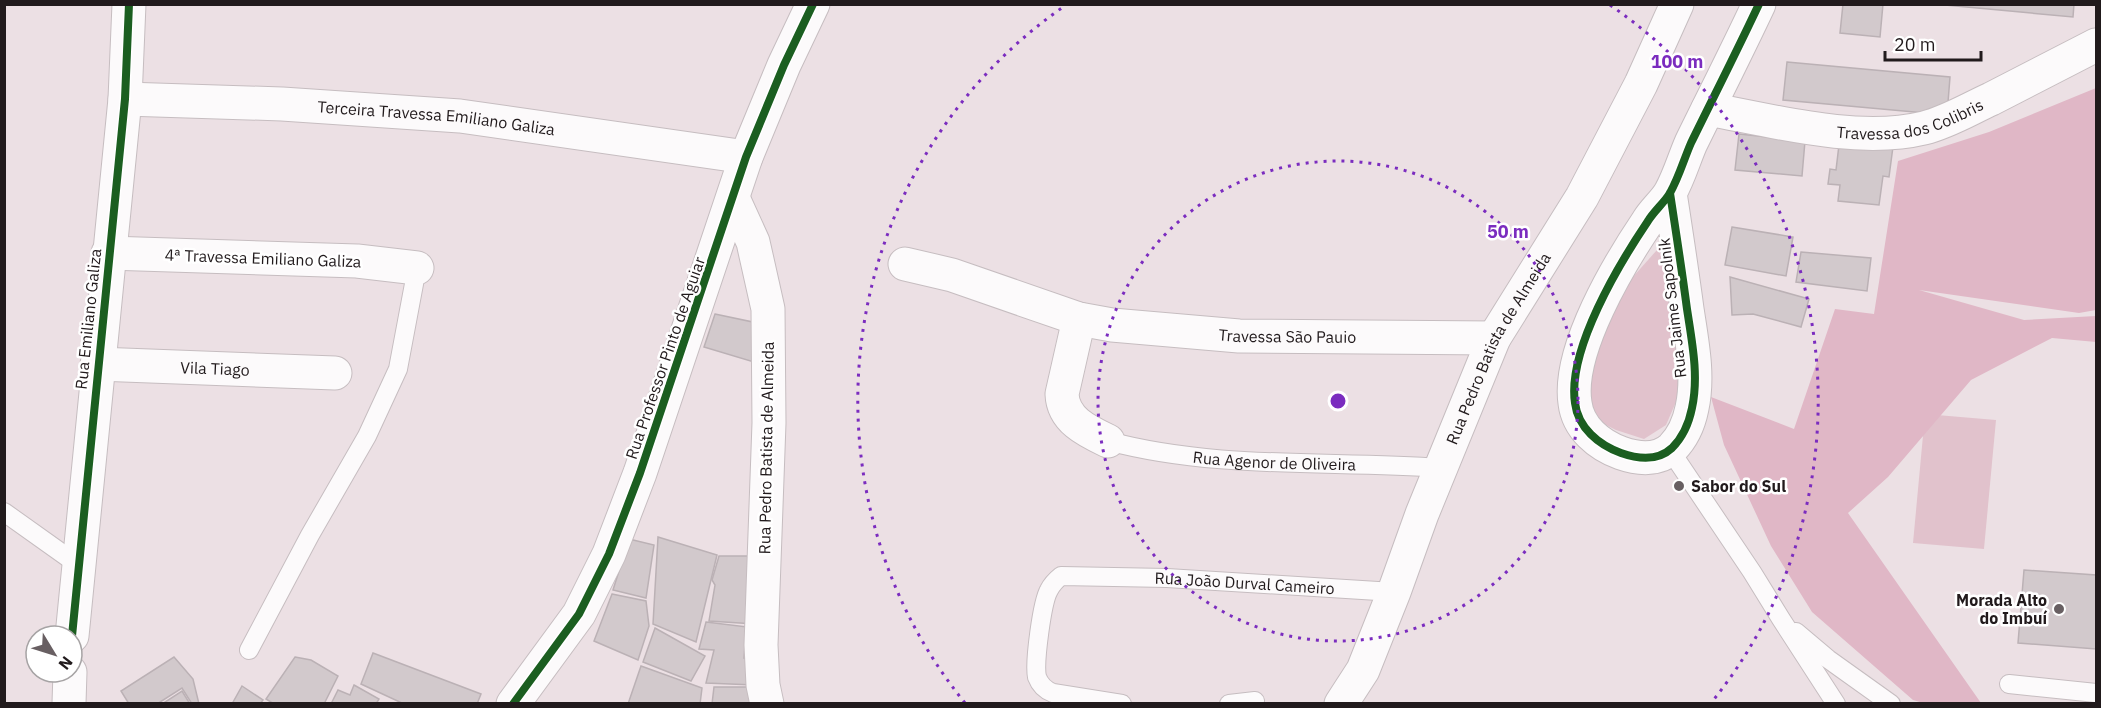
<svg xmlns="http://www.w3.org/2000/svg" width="2101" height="708" font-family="'IBM Plex Sans',sans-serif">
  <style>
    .green { fill: #e1c2cc }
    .forest { fill: #e0b7c6 }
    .building { fill: #d2c9cc; stroke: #bbb1b5; stroke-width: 1.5 }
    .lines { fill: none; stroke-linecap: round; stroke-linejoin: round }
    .lane-casing { stroke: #c6bdc0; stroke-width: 20 }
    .street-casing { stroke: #c6bdc0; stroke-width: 35 }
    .secondary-casing { stroke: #c6bdc0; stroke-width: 35 }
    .lane { stroke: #fcfafb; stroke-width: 18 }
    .street { stroke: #fcfafb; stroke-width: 33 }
    .secondary { stroke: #fcfafb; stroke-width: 33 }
    .cycleway-casing { stroke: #fff; stroke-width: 11 }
    .cycleway { stroke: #1b5e20; stroke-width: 8 }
    .ring { fill: none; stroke: #7b2cbf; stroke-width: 3; stroke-dasharray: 3 6 }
    .poi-dot { fill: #685f62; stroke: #fff; stroke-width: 2 }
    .labels { text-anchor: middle; stroke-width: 5; stroke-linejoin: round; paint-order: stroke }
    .street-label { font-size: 16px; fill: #211a1c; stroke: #fff }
    .poi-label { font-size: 16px; font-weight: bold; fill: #211a1c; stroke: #fff; text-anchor: start }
    .centre { fill: #7b2cbf; stroke: #fff; stroke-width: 3 }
    .ring-label { font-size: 18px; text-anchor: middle; font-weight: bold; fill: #7b2cbf; stroke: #fff; stroke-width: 5; stroke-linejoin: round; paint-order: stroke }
  </style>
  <rect width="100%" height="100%" fill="#ece0e4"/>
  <g class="green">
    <path d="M 1665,241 L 1682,388 L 1666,425 L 1644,439 L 1616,430 L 1590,417 L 1583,366 L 1632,278 Z"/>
    <path d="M 1925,414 L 1996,420 L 1984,549 L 1913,543 Z"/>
  </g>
  <path class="forest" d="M 2096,88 L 2096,310 L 2079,313 L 1919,290 L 2024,320 L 2096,316 L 2096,342 L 2052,338 L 1971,380 L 1888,477 L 1848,513 L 1981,703 L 1923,703 L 1913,700 L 1812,612 L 1771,546 L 1724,445 L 1711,397 L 1794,429 L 1835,309 L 1874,314 L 1898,161 L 1989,132 Z"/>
  <g class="building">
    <path d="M 1843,4 L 1883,4 L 1880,37 L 1840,33 Z"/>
    <path d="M 1934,4 L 2074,4 L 2073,17 Z"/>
    <path d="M 1787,62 L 1950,77 L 1947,115 L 1783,100 Z"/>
    <path d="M 1739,134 L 1805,141 L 1802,176 L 1735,170 Z"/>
    <path d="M 1894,139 L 1889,177 L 1883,176 L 1879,205 L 1838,201 L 1840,185 L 1828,184 L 1830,169 L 1836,170 L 1839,145 Z"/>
    <path d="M 1732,227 L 1793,237 L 1786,276 L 1725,265 Z"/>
    <path d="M 1801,252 L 1871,258 L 1867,291 L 1796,282 Z"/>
    <path d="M 1730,277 L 1809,299 L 1801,327 L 1753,314 L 1732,315 Z"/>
    <path d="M 715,314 L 767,325 L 764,365 L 704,347 Z"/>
    <path d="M 658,537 L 717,555 L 696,642 L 653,624 Z"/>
    <path d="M 629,539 L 654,545 L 646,598 L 613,590 Z"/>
    <path d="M 719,556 L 758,556 L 755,624 L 709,621 L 715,585 L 712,580 Z"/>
    <path d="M 2024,570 L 2096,575 L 2096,649 L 2018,643 Z"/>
    <path d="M 612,594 L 646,601 L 649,626 L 638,660 L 594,641 Z"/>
    <path d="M 706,622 L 756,628 L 745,645 L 744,658 L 756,660 L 754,685 L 706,683 L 714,650 L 699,649 Z"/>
    <path d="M 655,628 L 705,656 L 691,681 L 643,662 Z"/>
    <path d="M 373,653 L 481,694 L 477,704 L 404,704 L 361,684 Z"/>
    <path d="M 174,657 L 193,679 L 199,704 L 192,704 L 182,688 L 157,704 L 129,704 L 121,691 Z"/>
    <path d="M 295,657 L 311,660 L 338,676 L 324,704 L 274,704 L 266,699 Z"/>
    <path d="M 641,666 L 702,688 L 700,704 L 628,704 Z"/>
    <path d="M 354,685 L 379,699 L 376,704 L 331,704 L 338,690 L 350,695 Z"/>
    <path d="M 242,686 L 263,700 L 260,704 L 232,704 Z"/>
    <path d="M 714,687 L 756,687 L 757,704 L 712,704 Z"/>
    <path d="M 182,691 L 190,704 L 162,704 Z"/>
  </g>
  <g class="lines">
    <defs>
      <g id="lane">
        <path id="s1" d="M 1108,441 C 1217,470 1330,460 1441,468"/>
        <path d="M 1670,450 L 1752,572 L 1781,619 L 1836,704"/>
        <path d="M 4,512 L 77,564"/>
        <path d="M 1796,632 L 1828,659 L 1891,704"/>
        <path d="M 249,650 L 310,535 L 367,436 L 398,369 L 417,268"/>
        <path d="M 2009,684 L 2096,693"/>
        <path id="s2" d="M 1122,704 L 1053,693 C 1045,690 1040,685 1037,677 C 1034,663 1042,602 1049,590 C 1052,584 1056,580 1061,576 L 1167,578 L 1394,592"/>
        <path d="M 1229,704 L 1255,701"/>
      </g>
      <g id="street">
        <path id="s3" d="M 125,99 L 282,104 L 460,116 L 746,157"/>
        <path id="s4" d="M 1708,109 C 1774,121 1858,144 1924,128 C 1948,122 1969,109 1991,99 C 2026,81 2061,63 2096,45"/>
        <path d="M 733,198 L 753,242 L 768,309 L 769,423 L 761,645 L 763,685 L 767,704"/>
        <path d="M 108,253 L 357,261 L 417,268"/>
        <path id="s5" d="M 905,264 L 952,275 L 1079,319 L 1112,325 L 1239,336 L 1494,338"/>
        <path d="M 1079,319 L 1062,394 C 1063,420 1087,431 1108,441"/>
        <path id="s6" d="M 97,364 L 335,373"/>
        <path id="s7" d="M 1341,704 L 1363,670 L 1394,592 L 1422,514 L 1494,338 L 1582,197 L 1641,84 L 1677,4"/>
      </g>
      <g id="secondary">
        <path d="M 1670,193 C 1676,232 1682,271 1687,309 C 1692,342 1699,376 1692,408 C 1689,423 1683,437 1672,448 C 1658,461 1638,459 1621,453 C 1599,445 1578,428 1575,403 C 1567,350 1619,264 1648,221 C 1654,211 1664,203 1670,193 C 1679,177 1684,159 1691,143 C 1714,96 1737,51 1759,4"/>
        <path d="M 72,636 L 125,99 L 129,4"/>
        <path d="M 69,703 L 70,672"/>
        <path d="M 513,704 L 579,614 L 609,554 L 640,473 L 746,157 L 784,65 L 813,4"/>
      </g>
    </defs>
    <use href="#lane" class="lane-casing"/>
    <use href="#street" class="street-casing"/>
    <use href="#secondary" class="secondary-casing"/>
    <use href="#lane" class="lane"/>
    <use href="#street" class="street"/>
    <use href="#secondary" class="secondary"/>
    <defs>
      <g id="cycleway">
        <path d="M 1670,193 C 1676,232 1682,271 1687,309 C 1692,342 1699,376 1692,408 C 1689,423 1683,437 1672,448 C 1658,461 1638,459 1621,453 C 1599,445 1578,428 1575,403 C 1567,350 1619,264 1648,221 C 1654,211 1664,203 1670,193 C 1679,177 1684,159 1691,143 C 1714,96 1737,51 1759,4"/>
        <path d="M 72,636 L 125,99 L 129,4"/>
        <path d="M 513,704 L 579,614 L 609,554 L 640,473 L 746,157 L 784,65 L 813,4"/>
      </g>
    </defs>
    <use href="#cycleway" class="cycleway-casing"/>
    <use href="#cycleway" class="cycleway"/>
  </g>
  <g class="ring">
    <circle cx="1338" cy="401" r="240"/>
    <path d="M965 703A480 480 0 0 1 1066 5M1610 5A480 480 0 0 1 1711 703"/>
  </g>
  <g class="poi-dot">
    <circle cx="1679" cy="486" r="6"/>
    <circle cx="2059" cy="609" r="6"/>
  </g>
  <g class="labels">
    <g class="street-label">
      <text dy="6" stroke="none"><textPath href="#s4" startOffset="206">Travessa dos Colibris</textPath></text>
      <text dy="6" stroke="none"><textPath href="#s3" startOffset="312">Terceira Travessa Emiliano Galiza</textPath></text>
      <text transform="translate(263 258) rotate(2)" y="6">4ª Travessa Emiliano Galiza</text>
      <text transform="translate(1672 308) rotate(-97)" y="6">Rua Jaime Sapolnik</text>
      <text transform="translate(88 319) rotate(-84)" y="6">Rua Emiliano Galiza</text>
      <text dy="6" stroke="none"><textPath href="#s5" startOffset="392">Travessa São Pauio</textPath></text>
      <text dy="6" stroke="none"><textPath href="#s7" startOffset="390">Rua Pedro Batista de Almeida</textPath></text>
      <text transform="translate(665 358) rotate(-71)" y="6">Rua Professor Pinto de Aguiar</text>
      <text dy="6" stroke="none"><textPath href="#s6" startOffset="118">Vila Tiago</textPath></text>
      <text transform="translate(766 448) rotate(-89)" y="6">Rua Pedro Batista de Almeida</text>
      <text dy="6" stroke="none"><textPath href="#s1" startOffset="168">Rua Agenor de Oliveira</textPath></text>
      <text dy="6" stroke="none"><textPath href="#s2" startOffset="384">Rua João Durval Cameiro</textPath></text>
    </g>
    <g class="poi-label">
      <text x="1691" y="492">Sabor do Sul</text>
      <text x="2047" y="606" text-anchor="end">Morada Alto<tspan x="2047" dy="18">do Imbuí</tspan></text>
    </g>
  </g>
  <circle cx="1338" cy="401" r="9" class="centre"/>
  <g class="ring-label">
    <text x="1677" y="68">100 m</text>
    <text x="1508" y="238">50 m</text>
  </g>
  <rect width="2101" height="708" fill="none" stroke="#211a1c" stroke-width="12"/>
  <g transform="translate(54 654) rotate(128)"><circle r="28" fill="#ffffff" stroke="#a6a3a4" stroke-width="1.5"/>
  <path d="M0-4.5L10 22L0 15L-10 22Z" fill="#685f62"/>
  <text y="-9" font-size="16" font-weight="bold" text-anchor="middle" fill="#211a1c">N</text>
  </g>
  <path d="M1885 51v9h96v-9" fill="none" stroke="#211a1c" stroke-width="3"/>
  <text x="1894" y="51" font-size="18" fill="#211a1c" stroke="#ffffff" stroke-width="4.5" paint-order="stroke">20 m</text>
</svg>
